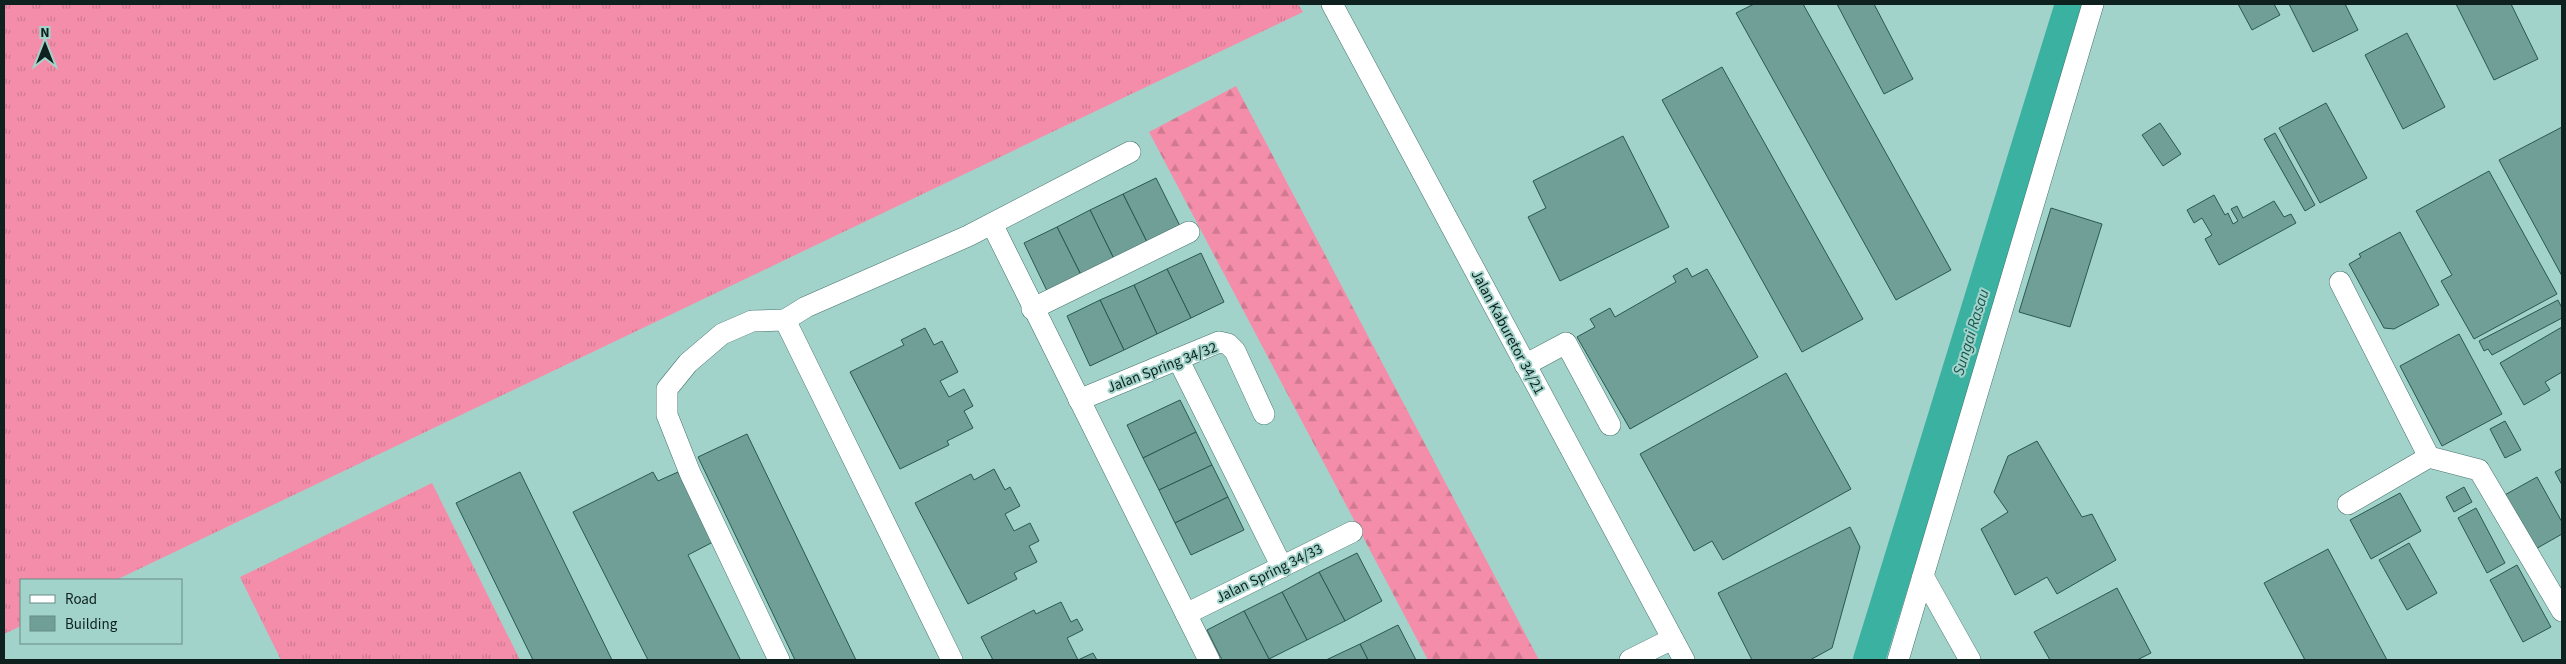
<svg xmlns="http://www.w3.org/2000/svg" width="2566" height="664" font-family="'Source Sans 3',sans-serif">
  <style>
    .grass { fill: url(#grass-tufts) }
    .forest { fill: url(#forest-firs) }
    .lines { fill: none; stroke-linecap: round; stroke-linejoin: round }
    .river { stroke: #3bb1a2; stroke-width: 32 }
    .building { fill: #709f97; stroke: #295851 }
    .minor-casing { stroke: #45736c; stroke-width: 22 }
    .minor { stroke: #fff; stroke-width: 21 }
    .labels { text-anchor: middle; stroke-width: 4; stroke-linejoin: round; paint-order: stroke }
    .street-label { font-size: 15px; fill: #0e211e; stroke: #a2d3ca }
    .water-label { font-size: 16px; font-style: italic; fill: #185850; stroke: #a2d3ca }
  </style>
  <defs>
    <pattern id="grass-tufts" width="24" height="20" patternUnits="userSpaceOnUse" patternTransform="scale(1.25)"><rect width="24" height="20" fill="#f48da9"/><path d="M3 7l-1-3M5 7V3M7 7l1-3M15 17l-1-3M17 17v-4M19 17l1-3" fill="none" stroke="#d07991"/></pattern>
    <pattern id="forest-firs" width="22" height="20" patternUnits="userSpaceOnUse" patternTransform="scale(1.25)"><rect width="22" height="20" fill="#f48da9"/><path d="M5 1l3.5 6h-7zM16 11l3.5 6h-7z" fill="#d07991"/></pattern>
  </defs>
  <rect width="100%" height="100%" fill="#a2d3ca"/>
  <g class="grass">
    <path d="M 4,4 L 1298,4 L 1303,12 L 116,580 L 21,580 L 21,626 L 4,634 Z"/>
    <path d="M 432,483 L 520,660 L 281,660 L 240,577 Z"/>
  </g>
  <path class="forest" d="M 1236,86 L 1539,660 L 1428,660 L 1149,132 Z"/>
  <g class="lines">
    <path class="river" d="M 1869,660 L 2071,4"/>
  </g>
  <g class="building">
    <path d="M 1754,4 L 1803,4 L 1951,270 L 1896,300 L 1736,13 Z"/>
    <path d="M 1837,4 L 1874,4 L 1913,79 L 1884,94 Z"/>
    <path d="M 2238,4 L 2274,4 L 2280,15 L 2252,30 Z"/>
    <path d="M 2289,4 L 2345,4 L 2358,30 L 2313,52 Z"/>
    <path d="M 2456,4 L 2511,4 L 2538,59 L 2494,80 Z"/>
    <path d="M 2407,33 L 2445,107 L 2403,129 L 2365,55 Z"/>
    <path d="M 1722,67 L 1863,319 L 1802,352 L 1662,100 Z"/>
    <path d="M 2326,103 L 2367,178 L 2320,203 L 2279,128 Z"/>
    <path d="M 2160,123 L 2181,154 L 2163,166 L 2142,135 Z"/>
    <path d="M 2562,127 L 2562,276 L 2499,160 Z"/>
    <path d="M 2275,133 L 2315,205 L 2305,211 L 2264,139 Z"/>
    <path d="M 1623,136 L 1669,227 L 1560,281 L 1528,217 L 1546,208 L 1533,181 Z"/>
    <path d="M 2489,171 L 2557,294 L 2474,339 L 2441,281 L 2452,275 L 2416,211 Z"/>
    <path d="M 1156,178 L 1181,228 L 1148,244 L 1123,194 Z"/>
    <path d="M 1123,194 L 1148,244 L 1115,261 L 1090,210 Z"/>
    <path d="M 2214,195 L 2225,215 L 2228,213 L 2233,224 L 2238,221 L 2231,209 L 2237,206 L 2243,218 L 2274,201 L 2284,217 L 2291,214 L 2296,223 L 2219,265 L 2205,239 L 2212,235 L 2202,218 L 2194,223 L 2187,210 Z"/>
    <path d="M 2051,208 L 2102,224 L 2070,327 L 2019,312 Z"/>
    <path d="M 1090,210 L 1115,261 L 1082,277 L 1057,227 Z"/>
    <path d="M 1057,227 L 1082,277 L 1048,293 L 1024,243 Z"/>
    <path d="M 2400,232 L 2439,305 L 2394,329 L 2384,328 L 2349,264 L 2361,257 L 2359,254 Z"/>
    <path d="M 1201,253 L 1224,302 L 1191,318 L 1167,269 Z"/>
    <path d="M 1687,268 L 1692,277 L 1707,269 L 1758,357 L 1630,429 L 1577,337 L 1595,327 L 1590,319 L 1610,308 L 1615,317 L 1676,282 L 1673,276 Z"/>
    <path d="M 1167,269 L 1191,318 L 1157,334 L 1134,285 Z"/>
    <path d="M 1134,285 L 1157,334 L 1124,350 L 1100,300 Z"/>
    <path d="M 1100,300 L 1124,350 L 1090,366 L 1067,316 Z"/>
    <path d="M 2558,300 L 2562,308 L 2562,318 L 2492,355 L 2488,349 L 2484,351 L 2479,341 Z"/>
    <path d="M 2562,327 L 2562,372 L 2545,382 L 2550,390 L 2524,405 L 2500,363 Z"/>
    <path d="M 925,328 L 934,345 L 942,341 L 958,372 L 940,381 L 949,397 L 964,389 L 973,406 L 964,411 L 973,428 L 947,441 L 949,445 L 900,469 L 850,372 L 904,345 L 901,340 Z"/>
    <path d="M 2459,334 L 2502,414 L 2442,446 L 2400,366 Z"/>
    <path d="M 1786,373 L 1851,489 L 1723,560 L 1712,541 L 1694,551 L 1640,454 Z"/>
    <path d="M 1180,400 L 1196,432 L 1143,458 L 1127,425 Z"/>
    <path d="M 2505,421 L 2521,450 L 2505,458 L 2490,429 Z"/>
    <path d="M 1196,432 L 1212,465 L 1159,490 L 1143,458 Z"/>
    <path d="M 747,434 L 856,660 L 795,660 L 698,457 Z"/>
    <path d="M 2037,441 L 2082,517 L 2092,514 L 2116,560 L 2057,594 L 2047,577 L 2015,595 L 1981,529 L 2008,512 L 1994,492 L 2008,456 Z"/>
    <path d="M 1212,465 L 1228,497 L 1175,523 L 1159,490 Z"/>
    <path d="M 2562,468 L 2562,485 L 2555,472 Z"/>
    <path d="M 994,469 L 1005,490 L 1010,487 L 1020,506 L 1005,514 L 1014,531 L 1030,523 L 1039,541 L 1029,546 L 1037,562 L 1014,573 L 1017,579 L 968,604 L 915,503 L 971,474 L 974,480 Z"/>
    <path d="M 520,472 L 612,660 L 533,660 L 456,503 Z"/>
    <path d="M 653,472 L 658,481 L 678,472 L 713,542 L 688,555 L 740,659 L 737,660 L 648,660 L 573,512 Z"/>
    <path d="M 2537,477 L 2562,522 L 2562,534 L 2534,550 L 2503,496 Z"/>
    <path d="M 2464,487 L 2472,502 L 2454,512 L 2446,497 Z"/>
    <path d="M 2400,493 L 2421,531 L 2371,559 L 2350,520 Z"/>
    <path d="M 1228,497 L 1244,530 L 1191,555 L 1175,523 Z"/>
    <path d="M 2476,508 L 2505,563 L 2487,573 L 2458,518 Z"/>
    <path d="M 1850,527 L 1860,547 L 1832,648 L 1810,660 L 1752,660 L 1718,593 Z"/>
    <path d="M 2409,543 L 2437,593 L 2407,610 L 2379,560 Z"/>
    <path d="M 2328,549 L 2387,660 L 2305,660 L 2264,583 Z"/>
    <path d="M 1357,553 L 1382,601 L 1345,621 L 1319,572 Z"/>
    <path d="M 2517,565 L 2551,627 L 2523,642 L 2490,580 Z"/>
    <path d="M 1319,572 L 1345,621 L 1307,640 L 1282,592 Z"/>
    <path d="M 2117,588 L 2151,653 L 2137,660 L 2050,660 L 2034,632 Z"/>
    <path d="M 1282,592 L 1307,640 L 1269,659 L 1244,611 Z"/>
    <path d="M 1061,602 L 1071,622 L 1077,619 L 1083,630 L 1067,638 L 1078,660 L 993,660 L 981,637 L 1034,610 L 1036,614 Z"/>
    <path d="M 1244,611 L 1269,659 L 1268,660 L 1222,660 L 1207,630 Z"/>
    <path d="M 1398,625 L 1416,660 L 1368,660 L 1360,644 Z"/>
    <path d="M 1360,644 L 1368,660 L 1326,660 Z"/>
    <path d="M 1093,653 L 1097,660 L 1078,660 Z"/>
  </g>
  <g class="lines">
    <defs>
      <g id="minor">
        <path d="M 1332,4 L 1684,660"/>
        <path d="M 992,224 L 1209,660"/>
        <path d="M 2340,282 L 2429,457 L 2479,470 L 2562,611"/>
        <path d="M 1032,309 L 1189,232"/>
        <path d="M 1178,359 L 1282,567"/>
        <path d="M 1525,365 L 1566,343 L 1610,425"/>
        <path d="M 1079,400 L 1219,342 L 1228,344 L 1235,351 L 1264,414"/>
        <path d="M 2348,504 L 2429,457"/>
        <path d="M 1923,576 L 1970,660"/>
        <path d="M 1186,614 L 1352,532"/>
        <path d="M 779,660 L 690,473 L 667,415 L 667,389 L 688,363 L 722,334 L 752,321 L 785,320"/>
        <path d="M 952,660 L 785,320 L 806,307 L 968,236 L 1130,152"/>
        <path d="M 1630,660 L 1672,639"/>
        <path d="M 1898,660 L 2093,4"/>
      </g>
    </defs>
    <use href="#minor" class="minor-casing"/>
    <use href="#minor" class="minor"/>
  </g>
  <g class="labels">
    <g class="street-label">
      <text transform="translate(1508 332) rotate(62)" y="5">Jalan Kaburetor 34/21</text>
      <text transform="translate(1162 367) rotate(-21)" y="5">Jalan Spring 34/32</text>
      <text transform="translate(1269 573) rotate(-26)" y="5">Jalan Spring 34/33</text>
    </g>
    <g class="water-label">
      <text transform="translate(1970 332) rotate(-73)" y="6">Sungai Rasau</text>
    </g>
  </g>
  <rect width="2566" height="664" fill="none" stroke="#0e211e" stroke-width="10"/>
  <rect x="20" y="579" width="162" height="65" fill="#a2d3ca" stroke="#678c85"/>
  <rect x="30" y="595" width="25" height="8" fill="#ffffff" stroke="#678c85"/>
  <text x="65" y="604" font-size="15" fill="#0e211e">Road</text>
  <rect x="30" y="616" width="25" height="15" fill="#709f97" stroke="#678c85"/>
  <text x="65" y="629" font-size="15" fill="#0e211e">Building</text>
  <g transform="translate(45 45)" stroke="#a2d3ca" stroke-width="4" paint-order="stroke">
  <path d="M0-4L9 19L0 12L-9 19Z" fill="#0e211e"/>
  <text y="-8" font-size="14" font-weight="bold" text-anchor="middle" fill="#0e211e">N</text>
  </g>
</svg>
